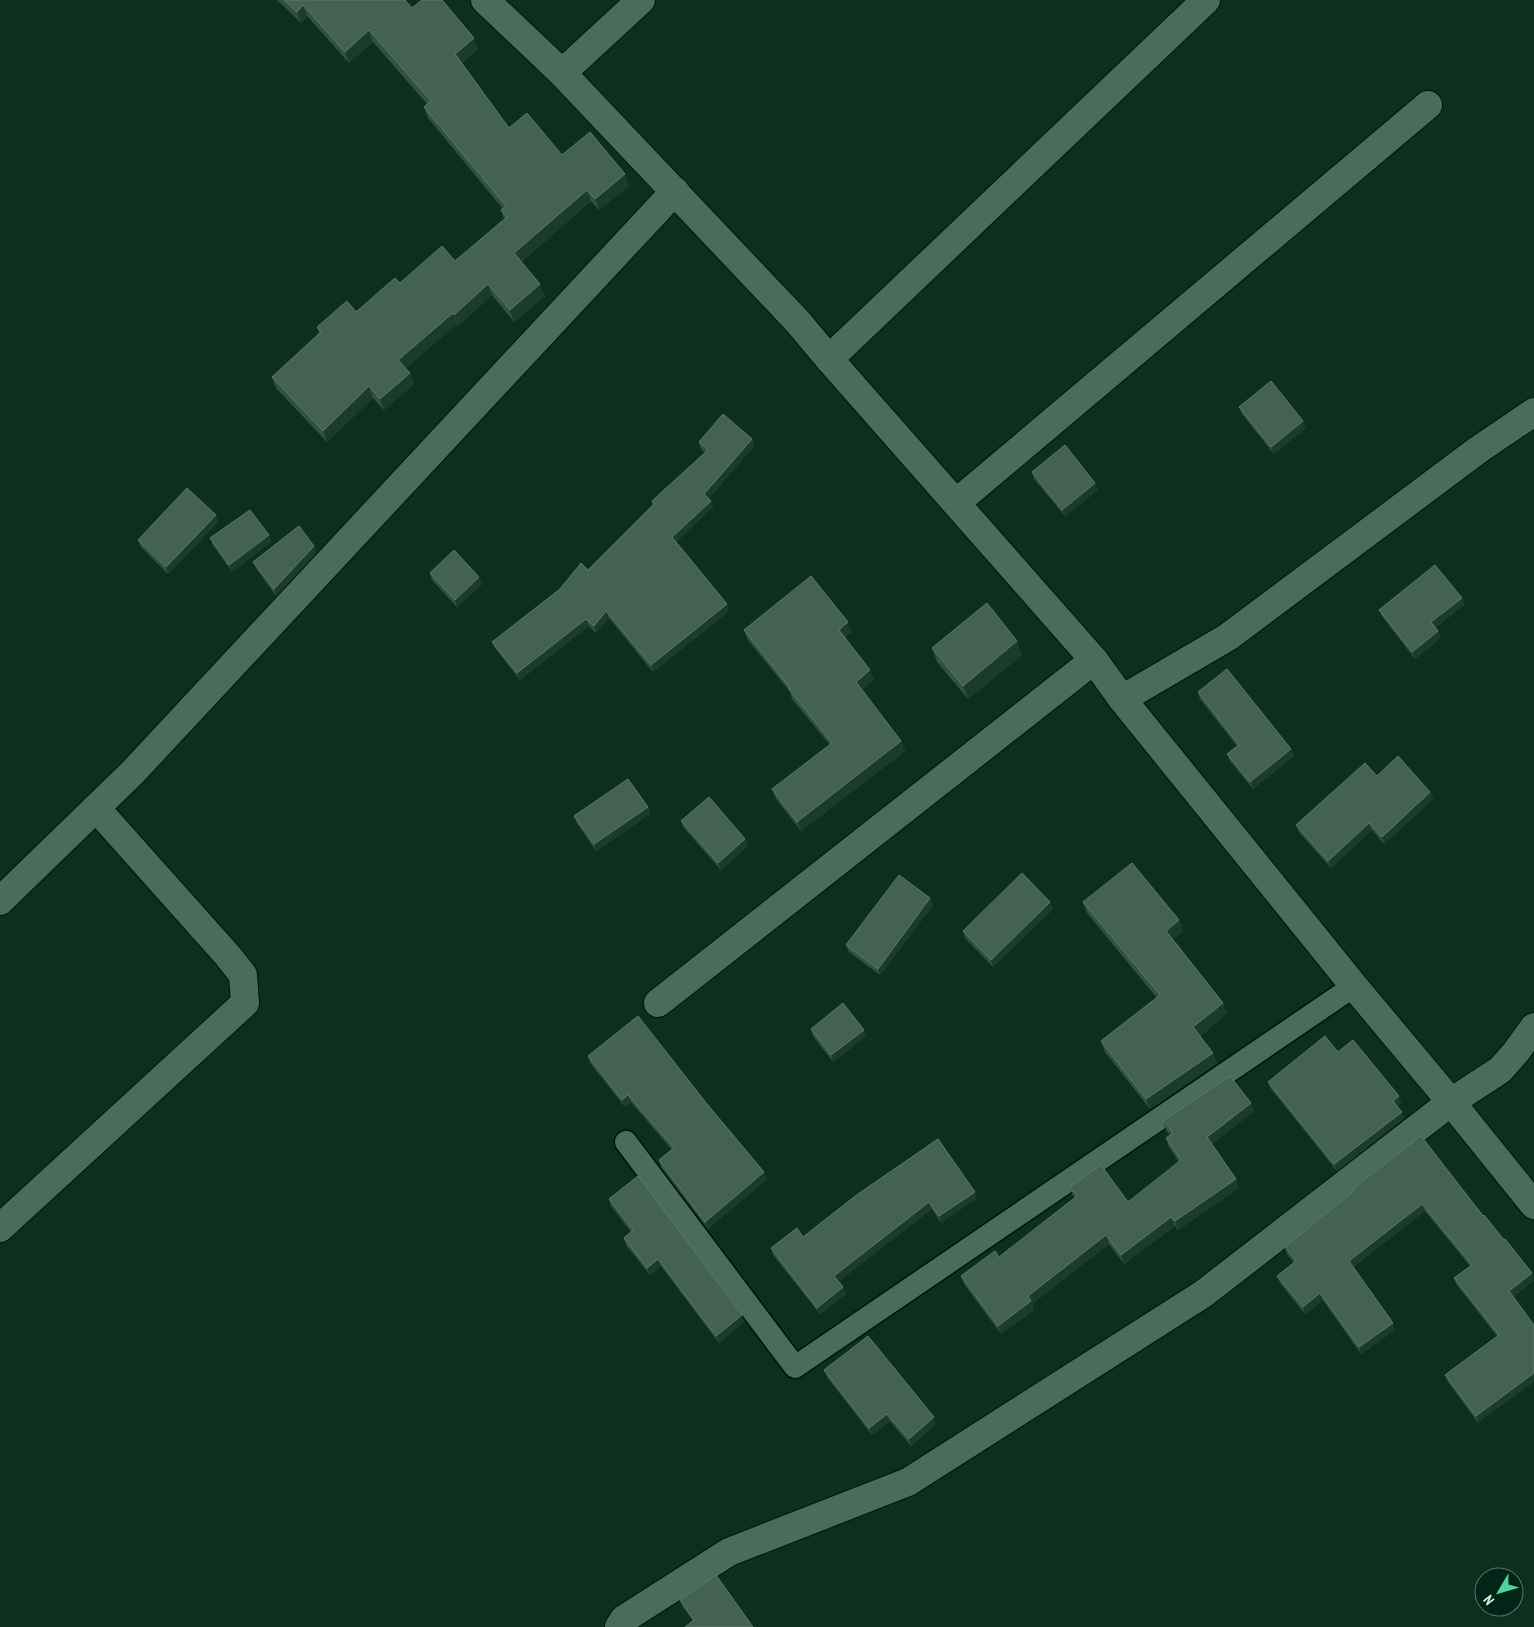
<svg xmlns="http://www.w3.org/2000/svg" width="1534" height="1627" font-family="'PT Sans Narrow',sans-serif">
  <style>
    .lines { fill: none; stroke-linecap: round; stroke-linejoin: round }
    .service-casing { stroke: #00160b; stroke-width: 25 }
    .minor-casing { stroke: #00160b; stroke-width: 30 }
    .service { stroke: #4a6c5a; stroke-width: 22 }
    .minor { stroke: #4a6c5a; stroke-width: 28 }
    .wall { fill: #315141 }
    .shaded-wall { fill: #1b3c2d }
    .building { fill: #446253; stroke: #5c796a }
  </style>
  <rect width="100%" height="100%" fill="#0d2f20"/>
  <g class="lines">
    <defs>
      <path id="service" d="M 626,1142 L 795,1367 L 1354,986"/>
      <g id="minor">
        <path d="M 485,0 L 562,73 L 798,322 L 829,359 L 1094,660 L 1122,699 L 1354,986 L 1451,1102 L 1534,1205"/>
        <path d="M 562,73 L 641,0"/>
        <path d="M 829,359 L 1206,0"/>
        <path d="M 956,503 L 1428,105"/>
        <path d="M 1122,699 L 1228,637 L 1478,450 L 1534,412"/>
        <path d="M 0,901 L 132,773 L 675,191"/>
        <path d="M 658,1003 L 1094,660"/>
        <path d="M 0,1228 L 245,1003 L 243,975 L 228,956 L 96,808"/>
        <path d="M 619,1627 L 624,1619 L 729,1552 L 908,1482 L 1203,1294 L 1451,1102 L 1500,1070 L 1516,1052 L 1534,1027"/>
      </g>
    </defs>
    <use href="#service" class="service-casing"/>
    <use href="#minor" class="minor-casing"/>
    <use href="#service" class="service"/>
    <use href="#minor" class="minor"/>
  </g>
  <g class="wall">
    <path d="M 277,0 L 405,0 L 412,8 L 478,49 L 462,63 L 509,128 L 562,155 L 629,186 L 599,210 L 591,201 L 521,262 L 545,296 L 514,322 L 492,295 L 458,326 L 457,324 L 406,368 L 414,384 L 384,410 L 373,398 L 327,442 L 276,388 L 272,377 L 319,333 L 317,327 L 356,312 L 400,283 L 455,261 L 504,219 L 501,210 L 503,209 L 428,118 L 424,107 L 427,104 L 373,42 L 349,63 L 307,16 L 301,23 Z"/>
    <path d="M 1239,407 L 1303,421 L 1306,428 L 1274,454 L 1242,414 Z"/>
    <path d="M 752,439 L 754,446 L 709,498 L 711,501 L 713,507 L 676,542 L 729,611 L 653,672 L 609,618 L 596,633 L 589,626 L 520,680 L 495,648 L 492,642 L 588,570 L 653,505 L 652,501 L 705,453 L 701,449 L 699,442 Z"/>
    <path d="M 1032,472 L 1098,490 L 1065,516 L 1034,479 Z"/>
    <path d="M 218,522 L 168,574 L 141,547 L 138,540 Z"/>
    <path d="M 269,535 L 271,542 L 232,572 L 213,545 L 210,538 Z"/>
    <path d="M 314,546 L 316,553 L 276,596 L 256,568 L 253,562 Z"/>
    <path d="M 430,573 L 482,584 L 457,607 L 432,580 Z"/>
    <path d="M 1462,598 L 1464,605 L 1435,628 L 1438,631 L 1441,638 L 1415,659 L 1382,616 L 1379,610 Z"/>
    <path d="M 744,630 L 852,632 L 845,637 L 874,680 L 862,689 L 901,741 L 905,751 L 801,831 L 776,799 L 772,789 L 830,745 L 792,699 L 790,692 L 748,640 Z"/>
    <path d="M 932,648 L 1022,655 L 968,699 L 937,662 Z"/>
    <path d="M 1198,692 L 1294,756 L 1253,789 L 1230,761 L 1227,754 L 1237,746 L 1200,699 Z"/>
    <path d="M 1377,776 L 1430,792 L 1433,799 L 1384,844 L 1372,830 L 1331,868 L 1299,832 L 1296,825 Z"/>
    <path d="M 648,807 L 650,814 L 596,851 L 577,823 L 574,816 Z"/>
    <path d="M 681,821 L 745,839 L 748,846 L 721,870 L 684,828 Z"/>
    <path d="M 930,898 L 933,905 L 880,975 L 849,952 L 846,945 Z"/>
    <path d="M 1050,902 L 1053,909 L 993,967 L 965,938 L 963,931 Z"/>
    <path d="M 1083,902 L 1179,920 L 1183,931 L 1173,939 L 1223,1003 L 1227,1013 L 1200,1036 L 1217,1063 L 1150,1109 L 1105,1052 L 1101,1041 L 1157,998 L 1087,913 Z"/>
    <path d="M 811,1029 L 864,1030 L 866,1036 L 833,1062 L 813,1036 Z"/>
    <path d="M 1338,1052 L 1399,1096 L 1401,1103 L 1397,1106 L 1404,1118 L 1337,1171 L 1271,1089 L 1268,1082 Z"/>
    <path d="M 588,1056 L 707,1104 L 764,1172 L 767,1179 L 708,1229 L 661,1167 L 659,1160 L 672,1150 L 631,1102 L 625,1107 L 590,1063 Z"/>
    <path d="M 1251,1103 L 1254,1111 L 1212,1144 L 1236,1179 L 1239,1188 L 1178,1230 L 1175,1226 L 1124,1264 L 1109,1244 L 1032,1304 L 1034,1310 L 1001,1334 L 964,1284 L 961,1276 L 999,1257 L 1075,1198 L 1073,1196 L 1070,1187 L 1128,1202 L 1179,1162 L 1169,1147 L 1166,1138 L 1170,1135 L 1166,1130 L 1163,1121 Z"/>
    <path d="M 1421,1136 L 1534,1280 L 1513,1297 L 1478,1423 L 1448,1382 L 1445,1375 L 1497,1336 L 1457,1285 L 1454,1278 L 1470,1266 L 1425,1211 L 1353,1267 L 1395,1330 L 1361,1354 L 1323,1300 L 1305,1314 L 1280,1283 L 1277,1276 L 1294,1263 L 1287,1254 L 1285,1247 L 1355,1190 L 1354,1188 Z"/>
    <path d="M 858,1194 L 977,1198 L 941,1223 L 932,1209 L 839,1281 L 846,1294 L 820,1314 L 773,1255 L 771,1248 L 803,1237 Z"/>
    <path d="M 609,1199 L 744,1322 L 719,1343 L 661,1266 L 650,1275 L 626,1245 L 624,1238 L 631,1232 L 611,1206 Z"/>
    <path d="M 824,1370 L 936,1424 L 911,1446 L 890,1421 L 872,1435 L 827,1377 Z"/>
    <path d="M 680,1600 L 753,1627 L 693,1621 L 683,1607 Z"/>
  </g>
  <g class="shaded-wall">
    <path d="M 303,5 L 307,16 L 301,23 L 297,12 Z"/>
    <path d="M 369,30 L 373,42 L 349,63 L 345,52 Z"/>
    <path d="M 474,38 L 478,49 L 459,65 L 455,54 Z"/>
    <path d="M 625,174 L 629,186 L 599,210 L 595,199 Z"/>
    <path d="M 587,190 L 591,201 L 518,264 L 514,253 Z"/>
    <path d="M 488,284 L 492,295 L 458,326 L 454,315 Z"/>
    <path d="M 540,284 L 545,296 L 514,322 L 510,310 Z"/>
    <path d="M 453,313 L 457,324 L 403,371 L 398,360 Z"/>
    <path d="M 410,373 L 414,384 L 384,410 L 380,399 Z"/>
    <path d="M 369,386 L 373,398 L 327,442 L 323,431 Z"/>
    <path d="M 1303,421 L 1306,428 L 1274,454 L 1271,447 Z"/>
    <path d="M 752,439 L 754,446 L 707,500 L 704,494 Z"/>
    <path d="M 1095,483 L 1098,490 L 1065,516 L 1062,510 Z"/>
    <path d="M 711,501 L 713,507 L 674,544 L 672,537 Z"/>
    <path d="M 216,515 L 218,522 L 168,574 L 166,567 Z"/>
    <path d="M 269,535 L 271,542 L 232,572 L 229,565 Z"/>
    <path d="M 314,546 L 316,553 L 276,596 L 274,589 Z"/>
    <path d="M 479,577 L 482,584 L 457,607 L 455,600 Z"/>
    <path d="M 1462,598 L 1464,605 L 1433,629 L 1431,622 Z"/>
    <path d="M 727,604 L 729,611 L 653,672 L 651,665 Z"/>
    <path d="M 606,611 L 609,618 L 596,633 L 594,626 Z"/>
    <path d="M 586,619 L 589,626 L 520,680 L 517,673 Z"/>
    <path d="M 848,622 L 852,632 L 842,639 L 839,630 Z"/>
    <path d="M 1438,631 L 1441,638 L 1415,659 L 1412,652 Z"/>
    <path d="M 1017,641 L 1022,655 L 968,699 L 963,686 Z"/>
    <path d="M 870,670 L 874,680 L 859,691 L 856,682 Z"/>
    <path d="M 901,741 L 905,751 L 801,831 L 797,822 Z"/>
    <path d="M 1291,749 L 1294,756 L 1253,789 L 1250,782 Z"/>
    <path d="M 1430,792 L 1433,799 L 1384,844 L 1382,837 Z"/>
    <path d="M 648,807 L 650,814 L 596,851 L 594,844 Z"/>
    <path d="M 1369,823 L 1372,830 L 1331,868 L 1328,861 Z"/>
    <path d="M 745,839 L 748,846 L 721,870 L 718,863 Z"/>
    <path d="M 930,898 L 933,905 L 880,975 L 878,969 Z"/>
    <path d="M 1050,902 L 1053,909 L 993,967 L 991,960 Z"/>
    <path d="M 1179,920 L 1183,931 L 1170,942 L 1166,931 Z"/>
    <path d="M 1223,1003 L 1227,1013 L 1197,1038 L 1193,1027 Z"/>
    <path d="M 864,1030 L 866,1036 L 833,1062 L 831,1055 Z"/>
    <path d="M 1213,1053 L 1217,1063 L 1150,1109 L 1146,1099 Z"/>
    <path d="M 628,1095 L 631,1102 L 625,1107 L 622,1100 Z"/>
    <path d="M 1399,1096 L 1401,1103 L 1396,1108 L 1393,1101 Z"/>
    <path d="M 1251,1103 L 1254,1111 L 1210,1146 L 1207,1137 Z"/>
    <path d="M 1402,1112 L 1404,1118 L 1337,1171 L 1334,1164 Z"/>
    <path d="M 764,1172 L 767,1179 L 708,1229 L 705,1222 Z"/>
    <path d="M 1236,1179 L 1239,1188 L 1178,1230 L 1175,1221 Z"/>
    <path d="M 975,1192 L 977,1198 L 941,1223 L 939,1216 Z"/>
    <path d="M 929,1202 L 932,1209 L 837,1283 L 834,1276 Z"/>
    <path d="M 1422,1204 L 1425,1211 L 1351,1268 L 1349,1261 Z"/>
    <path d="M 1171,1217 L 1175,1226 L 1124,1264 L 1121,1255 Z"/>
    <path d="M 1106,1235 L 1109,1244 L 1032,1304 L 1034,1310 L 1001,1334 L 998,1326 L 1028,1296 Z"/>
    <path d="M 658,1259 L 661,1266 L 650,1275 L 647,1268 Z"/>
    <path d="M 1532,1273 L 1534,1280 L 1511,1298 L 1509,1291 Z"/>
    <path d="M 843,1287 L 846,1294 L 820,1314 L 817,1308 Z"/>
    <path d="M 1320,1293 L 1323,1300 L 1305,1314 L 1303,1307 Z"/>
    <path d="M 742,1315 L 744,1322 L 719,1343 L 716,1336 Z"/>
    <path d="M 1393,1323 L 1395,1330 L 1361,1354 L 1359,1347 Z"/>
    <path d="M 1534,1373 L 1534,1382 L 1478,1423 L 1476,1416 Z"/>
    <path d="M 887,1414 L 890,1421 L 872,1435 L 869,1428 Z"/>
    <path d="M 934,1417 L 936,1424 L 911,1446 L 909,1439 Z"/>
  </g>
  <g class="building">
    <path d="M 284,0 L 405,0 L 412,8 L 422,0 L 442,0 L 474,38 L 455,54 L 509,128 L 527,113 L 562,155 L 590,132 L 625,174 L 595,199 L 587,190 L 514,253 L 540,284 L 510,310 L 488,284 L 454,315 L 453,313 L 398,360 L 410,373 L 380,399 L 369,386 L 323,431 L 272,377 L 321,332 L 317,327 L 347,301 L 356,312 L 395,278 L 400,283 L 442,246 L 455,261 L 507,217 L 501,210 L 506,206 L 424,107 L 431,101 L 369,30 L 345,52 L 303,5 L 297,12 Z"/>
    <path d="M 1271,381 L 1303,421 L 1271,447 L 1239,407 Z"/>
    <path d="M 723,414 L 752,439 L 704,494 L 711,501 L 672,537 L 727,604 L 651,665 L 606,611 L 594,626 L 586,619 L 517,673 L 492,642 L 560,589 L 581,563 L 588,570 L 654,504 L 652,501 L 708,450 L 699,442 Z"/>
    <path d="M 1065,445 L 1095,483 L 1062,510 L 1032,472 Z"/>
    <path d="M 187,488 L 216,515 L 166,567 L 138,540 Z"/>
    <path d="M 250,510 L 269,535 L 229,565 L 210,538 Z"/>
    <path d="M 299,526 L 314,546 L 274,589 L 253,562 Z"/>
    <path d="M 454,550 L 479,577 L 455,600 L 430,573 Z"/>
    <path d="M 1435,565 L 1462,598 L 1431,622 L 1438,631 L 1412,652 L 1379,610 Z"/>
    <path d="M 811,576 L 848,622 L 839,630 L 870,670 L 856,682 L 901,741 L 797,822 L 772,789 L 832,743 L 789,689 L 790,688 L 744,630 Z"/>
    <path d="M 987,603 L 1017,641 L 963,686 L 932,648 Z"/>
    <path d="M 1227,669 L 1291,749 L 1250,782 L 1227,754 L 1239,745 L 1198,692 Z"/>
    <path d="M 1398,756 L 1430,792 L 1382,837 L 1369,823 L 1328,861 L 1296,825 L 1365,763 L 1377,776 Z"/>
    <path d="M 628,779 L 648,807 L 594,844 L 574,816 Z"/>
    <path d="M 709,797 L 745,839 L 718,863 L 681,821 Z"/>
    <path d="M 1132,863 L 1179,920 L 1166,931 L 1223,1003 L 1193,1027 L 1213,1053 L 1146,1099 L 1101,1041 L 1160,995 L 1083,902 Z"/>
    <path d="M 1022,873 L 1050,902 L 991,960 L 963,931 Z"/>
    <path d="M 899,875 L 930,898 L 878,969 L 846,945 Z"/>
    <path d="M 843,1003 L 864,1030 L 831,1055 L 811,1029 Z"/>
    <path d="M 638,1016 L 707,1104 L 764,1172 L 705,1222 L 659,1160 L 674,1148 L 628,1095 L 622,1100 L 588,1056 Z"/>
    <path d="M 1325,1036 L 1338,1052 L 1353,1040 L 1399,1096 L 1393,1101 L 1402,1112 L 1334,1164 L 1268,1082 Z"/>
    <path d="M 1230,1076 L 1251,1103 L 1207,1137 L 1236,1179 L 1175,1221 L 1171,1217 L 1121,1255 L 1106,1235 L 1028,1296 L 1031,1301 L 998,1326 L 961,1276 L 995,1251 L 999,1257 L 1077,1196 L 1070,1187 L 1101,1165 L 1128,1202 L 1181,1160 L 1166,1138 L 1173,1133 L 1163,1121 Z"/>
    <path d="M 1421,1136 L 1483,1216 L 1484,1215 L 1504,1240 L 1505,1239 L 1532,1273 L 1509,1291 L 1534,1325 L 1534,1373 L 1476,1416 L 1445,1375 L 1499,1335 L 1454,1278 L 1472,1265 L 1422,1204 L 1349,1261 L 1393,1323 L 1359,1347 L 1320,1293 L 1303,1307 L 1277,1276 L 1296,1261 L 1285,1247 L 1355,1190 L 1354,1188 Z"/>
    <path d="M 938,1139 L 975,1192 L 939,1216 L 929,1202 L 834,1276 L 843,1287 L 817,1308 L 771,1248 L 797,1228 L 803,1237 L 858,1194 Z"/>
    <path d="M 638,1176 L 742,1315 L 716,1336 L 658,1259 L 647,1268 L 624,1238 L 633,1230 L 609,1199 Z"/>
    <path d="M 868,1336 L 934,1417 L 909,1439 L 887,1414 L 869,1428 L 824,1370 Z"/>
    <path d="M 716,1575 L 753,1627 L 685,1627 L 694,1620 L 680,1600 Z"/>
  </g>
  <g transform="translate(1499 1592) rotate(232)"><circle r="24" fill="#032517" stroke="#5b776a"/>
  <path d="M0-4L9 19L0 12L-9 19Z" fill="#4ed39a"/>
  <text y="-8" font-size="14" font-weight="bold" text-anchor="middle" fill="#def1e6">N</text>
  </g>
</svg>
